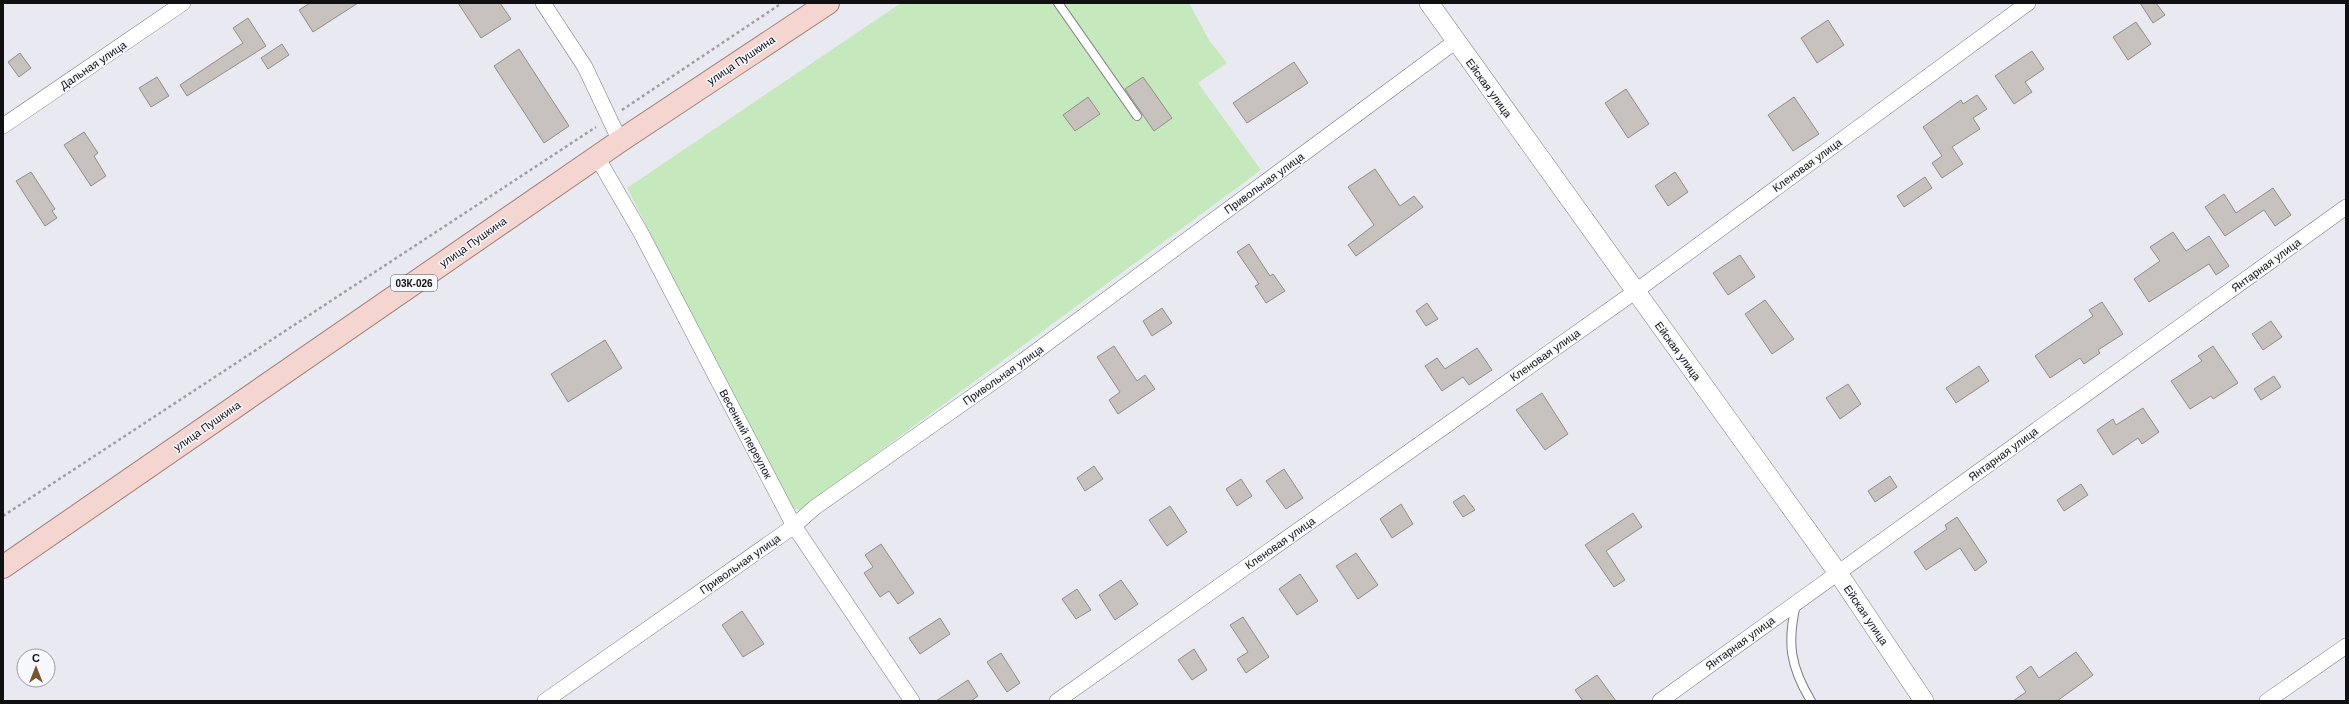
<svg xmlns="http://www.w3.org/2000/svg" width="2349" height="704" font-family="Arial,sans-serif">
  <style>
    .green { fill: #c5e9bd }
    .building { fill: #c7c2bd; stroke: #918d88 }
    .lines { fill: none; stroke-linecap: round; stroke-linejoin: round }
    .service-casing { stroke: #7b7c82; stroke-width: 10 }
    .minor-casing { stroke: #7b7c82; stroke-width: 16 }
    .tertiary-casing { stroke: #7b7c82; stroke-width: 20 }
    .primary-casing { stroke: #a17e78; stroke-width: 24 }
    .path { stroke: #9e9ea4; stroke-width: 2.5; stroke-dasharray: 3 3; stroke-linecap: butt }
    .service { stroke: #fff; stroke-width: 8 }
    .minor { stroke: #fff; stroke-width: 15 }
    .tertiary { stroke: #fff; stroke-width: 19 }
    .primary { stroke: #f5d5cf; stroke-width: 22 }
    .labels { text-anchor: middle; stroke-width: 3; stroke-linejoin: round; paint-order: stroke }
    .shield { fill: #f6f8fe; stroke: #555659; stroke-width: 1 }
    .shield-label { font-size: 10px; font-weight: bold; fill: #101012 }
    .street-label { font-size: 11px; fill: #101012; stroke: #f6f8fe }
  </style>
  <rect width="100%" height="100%" fill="#e9eaf1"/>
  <path class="green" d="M 901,3 L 1189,3 L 1209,40 L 1227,63 L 1198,83 L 1261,170 L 800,510 L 791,508 L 627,188 Z"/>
  <g class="building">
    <path d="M 310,3 L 358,3 L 313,32 L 299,10 Z"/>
    <path d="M 458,3 L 500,3 L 511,19 L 481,38 Z"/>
    <path d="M 2140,3 L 2156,3 L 2165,15 L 2153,23 Z"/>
    <path d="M 248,18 L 266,46 L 187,96 L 180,85 L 243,43 L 233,28 Z"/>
    <path d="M 1828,20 L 1844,45 L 1817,63 L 1801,38 Z"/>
    <path d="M 2136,22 L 2151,44 L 2128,60 L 2113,37 Z"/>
    <path d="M 282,44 L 289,55 L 268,69 L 261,58 Z"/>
    <path d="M 519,49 L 569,126 L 544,143 L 494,66 Z"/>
    <path d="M 2032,51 L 2044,69 L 2025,82 L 2032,92 L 2014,104 L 1995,76 Z"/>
    <path d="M 20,53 L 31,68 L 19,77 L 8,62 Z"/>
    <path d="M 1294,62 L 1308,83 L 1247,123 L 1233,103 Z"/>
    <path d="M 157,77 L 169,96 L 151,107 L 139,88 Z"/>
    <path d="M 1143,77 L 1172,118 L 1154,131 L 1125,89 Z"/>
    <path d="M 1626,89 L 1649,124 L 1628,138 L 1605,103 Z"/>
    <path d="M 1977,95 L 1987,109 L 1973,118 L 1980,129 L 1952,147 L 1963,164 L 1942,178 L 1932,163 L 1942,156 L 1923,127 L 1961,100 L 1963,104 Z"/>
    <path d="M 1088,97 L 1100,114 L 1075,131 L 1063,115 Z"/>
    <path d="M 1794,97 L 1819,134 L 1793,151 L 1768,115 Z"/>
    <path d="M 84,132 L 98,153 L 94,156 L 106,176 L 91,186 L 64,145 Z"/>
    <path d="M 1375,169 L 1400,206 L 1414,196 L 1423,207 L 1356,256 L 1348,245 L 1374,225 L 1348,187 Z"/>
    <path d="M 31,172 L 55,209 L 52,211 L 57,218 L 45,226 L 16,181 Z"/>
    <path d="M 1675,172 L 1688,192 L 1668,206 L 1655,186 Z"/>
    <path d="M 1925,177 L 1932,188 L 1904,207 L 1897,196 Z"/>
    <path d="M 2273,188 L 2291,215 L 2275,226 L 2264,210 L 2225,236 L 2205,207 L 2224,194 L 2236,213 Z"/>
    <path d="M 2173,232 L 2186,251 L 2209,236 L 2229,266 L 2216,275 L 2209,264 L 2149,302 L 2134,279 L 2160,261 L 2150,247 Z"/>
    <path d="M 1249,244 L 1270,276 L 1273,274 L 1285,291 L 1266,303 L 1255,286 L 1259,284 L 1237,252 Z"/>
    <path d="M 1740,255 L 1755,277 L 1728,295 L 1713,273 Z"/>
    <path d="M 1765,300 L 1794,339 L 1772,354 L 1745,314 Z"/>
    <path d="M 2102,302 L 2123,334 L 2098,350 L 2100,353 L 2084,364 L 2080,358 L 2050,378 L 2035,356 L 2093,316 L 2089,310 Z"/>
    <path d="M 1427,303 L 1438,319 L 1426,326 L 1416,311 Z"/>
    <path d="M 1162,308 L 1172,323 L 1152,336 L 1143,321 Z"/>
    <path d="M 2271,321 L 2282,337 L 2263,350 L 2252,334 Z"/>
    <path d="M 605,340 L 622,368 L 568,402 L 551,374 Z"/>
    <path d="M 1114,346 L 1137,381 L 1145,375 L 1155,389 L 1118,414 L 1109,400 L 1120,392 L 1097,357 Z"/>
    <path d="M 2213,346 L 2238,383 L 2213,399 L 2211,396 L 2190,409 L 2171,381 L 2202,361 L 2198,356 Z"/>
    <path d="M 1477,348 L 1492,370 L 1469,385 L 1463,377 L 1442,391 L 1425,366 L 1437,358 L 1445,369 Z"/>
    <path d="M 1979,366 L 1989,381 L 1956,403 L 1946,388 Z"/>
    <path d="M 2274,376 L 2281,387 L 2261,400 L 2254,389 Z"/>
    <path d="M 1848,384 L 1861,404 L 1840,419 L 1826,398 Z"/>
    <path d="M 1542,393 L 1568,434 L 1545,450 L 1516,410 Z"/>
    <path d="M 2143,408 L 2159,432 L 2142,444 L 2138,438 L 2113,455 L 2097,430 L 2113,419 L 2116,425 Z"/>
    <path d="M 1094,466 L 1103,479 L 1085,491 L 1077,478 Z"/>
    <path d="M 1284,469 L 1303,498 L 1286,509 L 1266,481 Z"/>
    <path d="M 1890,476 L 1897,487 L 1875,502 L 1868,491 Z"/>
    <path d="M 1241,479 L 1252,496 L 1237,506 L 1226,489 Z"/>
    <path d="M 2081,484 L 2088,495 L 2064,511 L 2057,500 Z"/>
    <path d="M 1464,495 L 1475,510 L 1463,517 L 1453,502 Z"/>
    <path d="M 1401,504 L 1413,524 L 1392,538 L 1380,519 Z"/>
    <path d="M 1170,506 L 1187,532 L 1167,546 L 1149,520 Z"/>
    <path d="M 1633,513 L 1642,527 L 1606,551 L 1625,580 L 1614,587 L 1585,545 Z"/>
    <path d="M 1957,517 L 1987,562 L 1975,571 L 1960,548 L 1926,570 L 1914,552 L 1947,529 L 1945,525 Z"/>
    <path d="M 881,544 L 914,593 L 898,604 L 889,591 L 880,597 L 864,573 L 873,567 L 865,555 Z"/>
    <path d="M 1356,553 L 1378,585 L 1358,599 L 1336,566 Z"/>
    <path d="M 1300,574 L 1318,601 L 1297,615 L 1279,589 Z"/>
    <path d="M 1121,580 L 1138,604 L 1115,620 L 1099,595 Z"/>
    <path d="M 1077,589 L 1091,610 L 1076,619 L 1062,599 Z"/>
    <path d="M 742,611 L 764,644 L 743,657 L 722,625 Z"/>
    <path d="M 1243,617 L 1269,657 L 1246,673 L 1237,659 L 1248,652 L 1230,625 Z"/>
    <path d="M 940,618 L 950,634 L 920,654 L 909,638 Z"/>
    <path d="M 1194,649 L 1207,670 L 1192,680 L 1178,660 Z"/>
    <path d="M 2076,652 L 2093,675 L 2057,701 L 2013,701 L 2026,692 L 2016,677 L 2031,666 L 2039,678 Z"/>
    <path d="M 1001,653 L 1020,683 L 1007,692 L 987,662 Z"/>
    <path d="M 1597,675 L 1616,701 L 1583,701 L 1575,690 Z"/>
    <path d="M 968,680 L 978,696 L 971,701 L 936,701 Z"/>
  </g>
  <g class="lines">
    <defs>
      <g id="service">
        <path d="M 1058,3 L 1137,116"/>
        <path d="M 1796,604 C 1787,643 1790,666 1811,701"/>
      </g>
      <g id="minor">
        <path d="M 543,3 L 585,67 L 620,141"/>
        <path d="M 3,126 L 183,3"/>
        <path d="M 597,157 L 641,233 L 794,526 L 912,701"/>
        <path d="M 545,701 L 794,526 L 814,508 L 1023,361 L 1456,41"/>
        <path d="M 1057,701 L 1636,291 L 2028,3"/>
        <path d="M 1660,701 L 2346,207"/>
        <path d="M 2267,701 L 2346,646"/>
      </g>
      <path id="tertiary" d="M 1429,3 L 1838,573 L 1924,701"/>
      <path id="primary" d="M 3,567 L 620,141 L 828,3"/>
    </defs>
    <use href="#service" class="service-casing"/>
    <use href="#minor" class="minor-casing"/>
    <use href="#tertiary" class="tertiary-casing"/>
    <use href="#primary" class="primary-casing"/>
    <g class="path">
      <path d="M 622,110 L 782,3"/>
      <path d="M 3,516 L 596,127"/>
    </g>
    <use href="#service" class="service"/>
    <use href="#minor" class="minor"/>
    <use href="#tertiary" class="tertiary"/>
    <use href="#primary" class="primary"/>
  </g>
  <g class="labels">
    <rect class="shield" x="391" y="275" width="46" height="16" rx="3"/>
    <g class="shield-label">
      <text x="414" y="287">03К-026</text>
    </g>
    <g class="street-label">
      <text transform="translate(741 60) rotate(-34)" y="4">улица Пушкина</text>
      <text transform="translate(93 65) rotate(-34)" y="4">Дальная улица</text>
      <text transform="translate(1489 88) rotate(54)" y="4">Ейская улица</text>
      <text transform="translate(1807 165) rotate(-36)" y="4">Кленовая улица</text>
      <text transform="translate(1264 183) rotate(-36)" y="4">Привольная улица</text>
      <text transform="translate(473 242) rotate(-35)" y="4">улица Пушкина</text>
      <text transform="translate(2266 265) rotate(-36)" y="4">Янтарная улица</text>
      <text transform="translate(1678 351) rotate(54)" y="4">Ейская улица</text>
      <text transform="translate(1545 355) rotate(-35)" y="4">Кленовая улица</text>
      <text transform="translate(1003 375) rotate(-35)" y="4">Привольная улица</text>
      <text transform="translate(207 426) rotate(-35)" y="4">улица Пушкина</text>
      <text transform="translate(746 434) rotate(62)" y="4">Весенний переулок</text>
      <text transform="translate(2003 454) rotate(-36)" y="4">Янтарная улица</text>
      <text transform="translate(1280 543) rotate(-35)" y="4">Кленовая улица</text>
      <text transform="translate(740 564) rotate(-35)" y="4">Привольная улица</text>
      <text transform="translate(1866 615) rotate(56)" y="4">Ейская улица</text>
      <text transform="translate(1740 643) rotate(-36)" y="4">Янтарная улица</text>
    </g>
  </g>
  <rect width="2349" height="704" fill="none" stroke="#101012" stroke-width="8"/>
  <g transform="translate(36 668)"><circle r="19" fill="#f6f8fe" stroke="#9a9ba0"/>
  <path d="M0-3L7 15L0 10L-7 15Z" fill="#79552e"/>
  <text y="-6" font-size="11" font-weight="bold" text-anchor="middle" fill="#101012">С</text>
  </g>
</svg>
